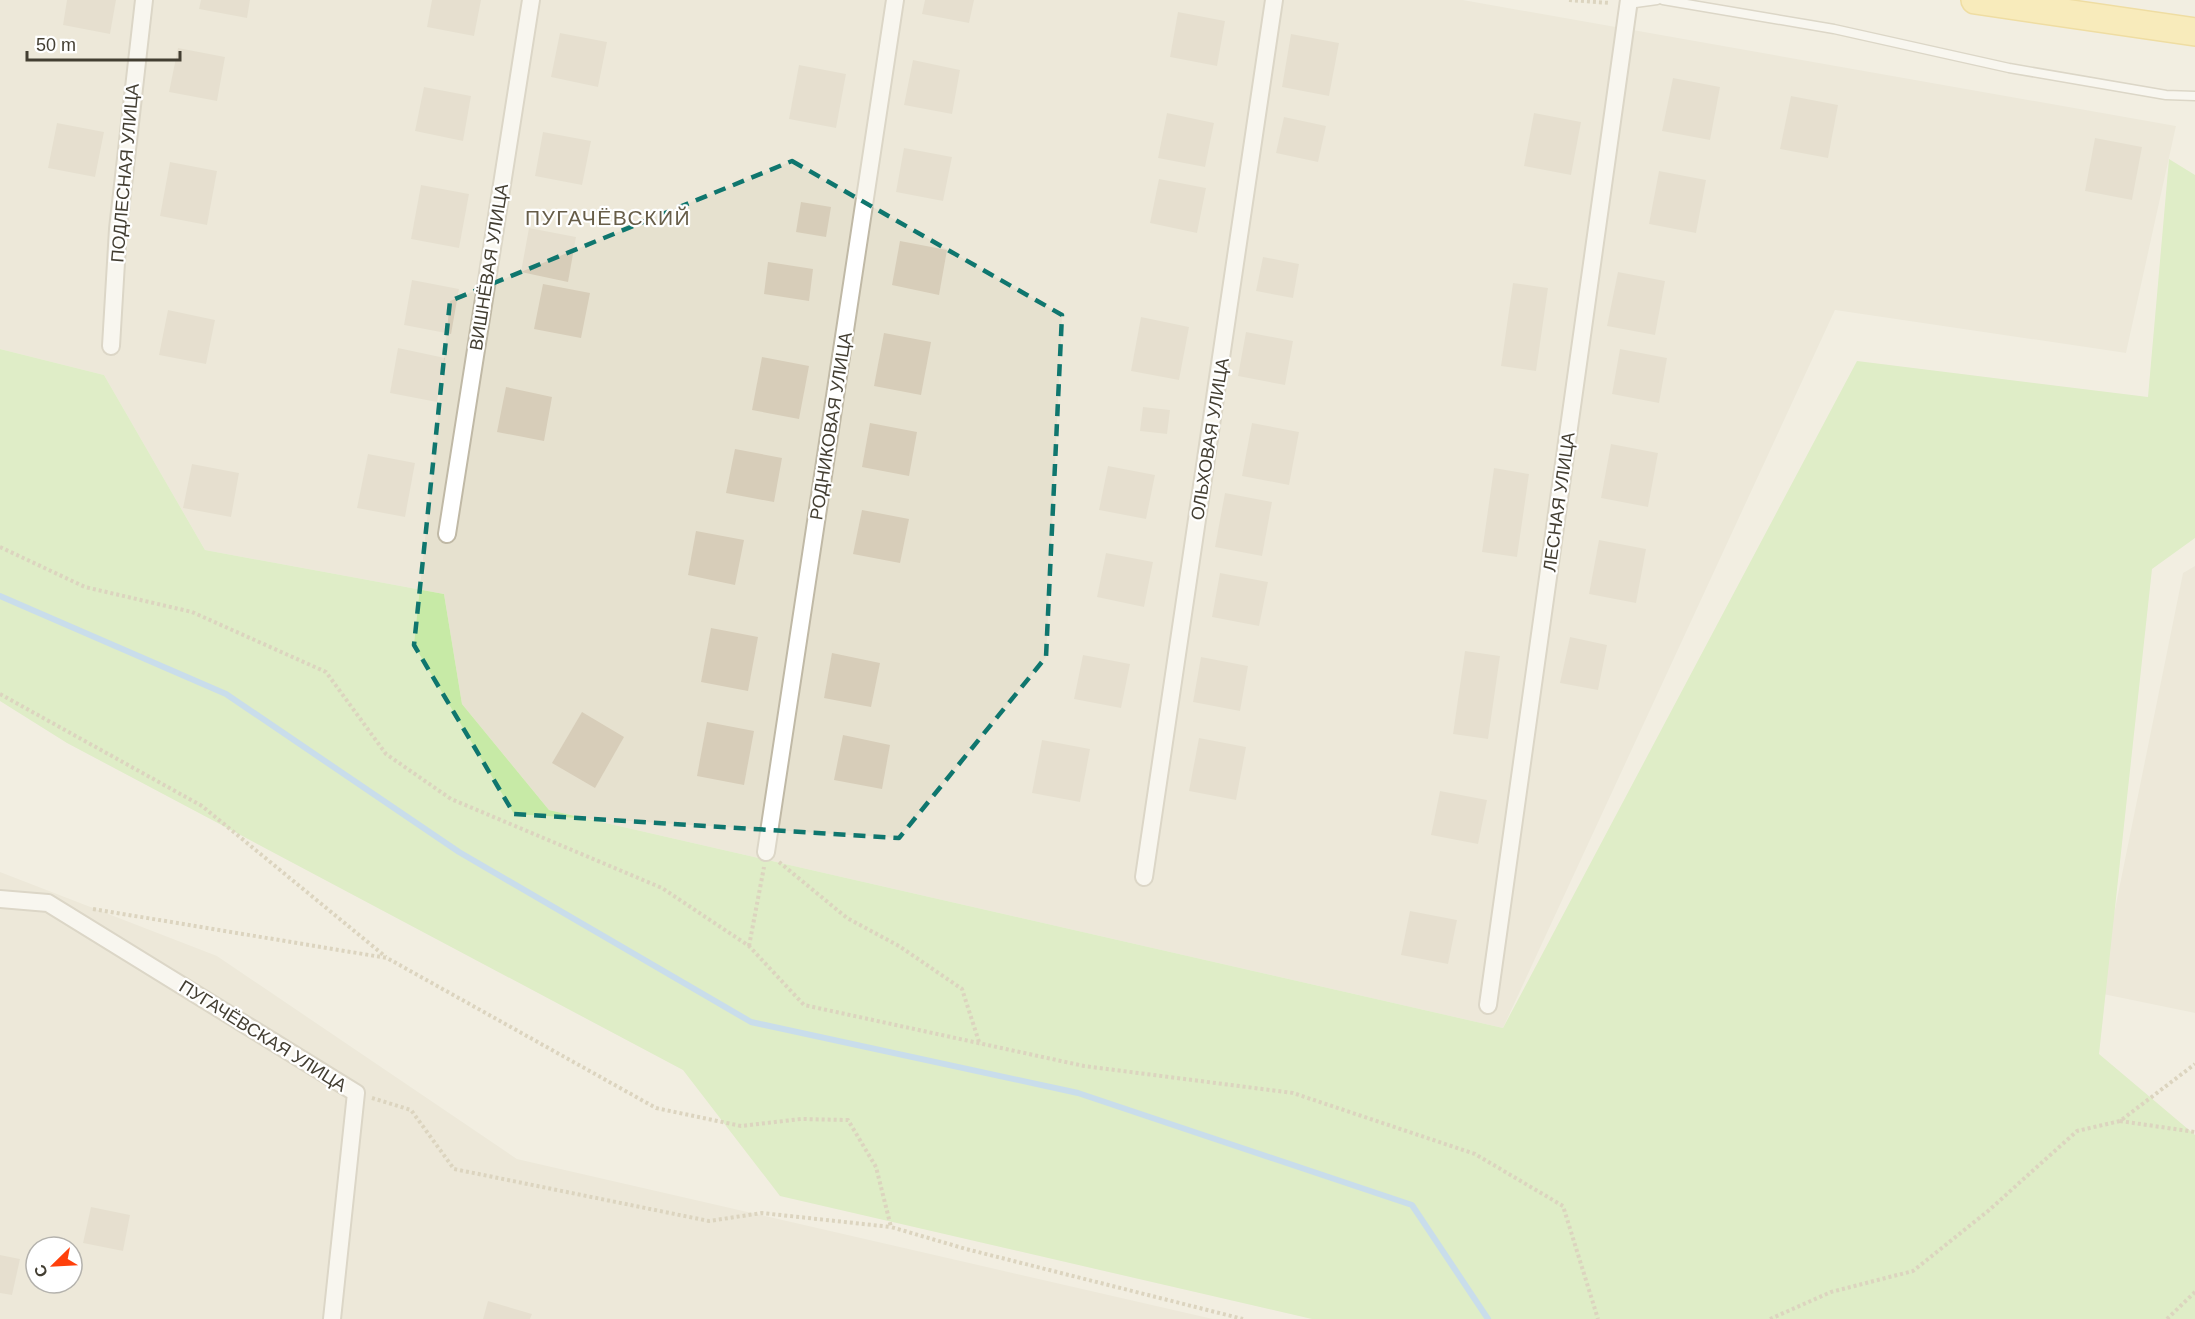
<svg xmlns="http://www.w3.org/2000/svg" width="2195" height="1319" font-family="Arial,sans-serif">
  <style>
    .residential { fill: #e6e1cf; fill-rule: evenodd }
    .green { fill: #c7eaa6 }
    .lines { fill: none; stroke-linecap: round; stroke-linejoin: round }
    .stream { stroke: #97c8f5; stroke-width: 6 }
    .building { fill: #d7cdb9 }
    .service-casing { stroke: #c0b9a6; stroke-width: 11 }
    .minor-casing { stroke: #c0b9a6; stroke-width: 20 }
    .primary-casing { stroke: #ebc856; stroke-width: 30 }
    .path { stroke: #c0b494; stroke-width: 4; stroke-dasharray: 3 3; stroke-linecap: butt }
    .service { stroke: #fff; stroke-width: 8 }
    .minor { stroke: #fff; stroke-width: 16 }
    .primary { stroke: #ffe68d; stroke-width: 27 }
    .marked { fill: none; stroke: #0f766e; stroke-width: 4.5; stroke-dasharray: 12 8; stroke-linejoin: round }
    .labels { text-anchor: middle; stroke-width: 4.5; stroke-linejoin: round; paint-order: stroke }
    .street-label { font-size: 18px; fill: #433e32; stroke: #fff }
    .quarter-label { font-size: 21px; letter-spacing: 1.5px; fill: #675d48; stroke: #fff }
  </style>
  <rect width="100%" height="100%" fill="#f2eee1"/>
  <g class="residential">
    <path d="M 0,0 L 1463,0 L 2176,126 L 2126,353 L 1835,310 L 1503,1028 L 549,810 L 462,704 L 444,594 L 205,550 L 104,375 L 0,349 Z"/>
    <path d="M 2195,566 L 2195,1013 L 2098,993 L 2183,573 Z"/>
    <path d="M 0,872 L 217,956 L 517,1159 L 1213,1319 L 0,1319 ZM 36,1247 L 72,1247 L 72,1283 L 36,1283 Z"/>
  </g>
  <path class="green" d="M 2169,159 L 2195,175 L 2195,538 L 2152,569 L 2099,1054 L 2195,1135 L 2195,1319 L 1312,1319 L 780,1196 L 683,1070 L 67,743 L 0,701 L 0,349 L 104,375 L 205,550 L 444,594 L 462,704 L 549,810 L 1503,1028 L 1857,361 L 2148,397 Z"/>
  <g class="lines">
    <path class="stream" d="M 0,596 L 226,694 L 459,852 L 751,1022 L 1078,1093 L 1412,1205 L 1488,1319"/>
  </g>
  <g class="building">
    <path d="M 67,0 L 116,0 L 110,34 L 63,25 Z"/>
    <path d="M 201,0 L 250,0 L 247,18 L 199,9 Z"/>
    <path d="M 432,0 L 481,0 L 474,36 L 427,27 Z"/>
    <path d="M 925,0 L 974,0 L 969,23 L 922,14 Z"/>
    <path d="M 1178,12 L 1225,21 L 1217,66 L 1170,57 Z"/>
    <path d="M 560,33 L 607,42 L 598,87 L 551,77 Z"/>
    <path d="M 1291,34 L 1339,43 L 1329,96 L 1282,87 Z"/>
    <path d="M 178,48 L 225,57 L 217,101 L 169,92 Z"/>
    <path d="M 913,60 L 960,70 L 952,114 L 904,105 Z"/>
    <path d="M 799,65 L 846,74 L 836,128 L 789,119 Z"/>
    <path d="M 1673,78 L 1720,87 L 1710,140 L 1662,131 Z"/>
    <path d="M 424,87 L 471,96 L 463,141 L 415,131 Z"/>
    <path d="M 1791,96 L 1838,105 L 1828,158 L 1780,149 Z"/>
    <path d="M 1167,113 L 1214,123 L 1205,167 L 1158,158 Z"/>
    <path d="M 1534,113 L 1581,122 L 1571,175 L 1524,166 Z"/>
    <path d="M 1284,117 L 1326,126 L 1318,162 L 1276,153 Z"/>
    <path d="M 57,123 L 104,132 L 95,177 L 48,168 Z"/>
    <path d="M 543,132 L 591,141 L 582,185 L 535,176 Z"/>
    <path d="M 2095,138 L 2142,147 L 2132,200 L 2085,191 Z"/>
    <path d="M 904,148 L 952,157 L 943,201 L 896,192 Z"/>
    <path d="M 170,162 L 217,171 L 207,225 L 160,216 Z"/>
    <path d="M 1659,171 L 1706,180 L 1696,233 L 1649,224 Z"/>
    <path d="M 1159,179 L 1206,188 L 1197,233 L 1150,223 Z"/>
    <path d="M 421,185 L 469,194 L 459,248 L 411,239 Z"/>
    <path d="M 801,202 L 831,207 L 826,237 L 796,232 Z"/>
    <path d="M 529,228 L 576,237 L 568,282 L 521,272 Z"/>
    <path d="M 900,241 L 947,250 L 939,295 L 892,285 Z"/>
    <path d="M 1263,257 L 1299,264 L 1293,298 L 1256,291 Z"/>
    <path d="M 768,262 L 813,269 L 809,301 L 764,294 Z"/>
    <path d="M 1618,272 L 1665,281 L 1655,335 L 1607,326 Z"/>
    <path d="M 412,280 L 459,289 L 451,334 L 404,325 Z"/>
    <path d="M 1513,283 L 1548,288 L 1536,371 L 1501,366 Z"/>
    <path d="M 543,284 L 590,293 L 581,338 L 534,329 Z"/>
    <path d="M 168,310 L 215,320 L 206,364 L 159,355 Z"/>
    <path d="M 1141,317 L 1189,327 L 1179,380 L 1131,371 Z"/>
    <path d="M 1246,332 L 1293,341 L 1285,385 L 1238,376 Z"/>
    <path d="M 884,333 L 931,342 L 921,395 L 874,386 Z"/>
    <path d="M 398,348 L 445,358 L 437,402 L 390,393 Z"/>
    <path d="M 1620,349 L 1667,358 L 1659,403 L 1612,394 Z"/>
    <path d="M 762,357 L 809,366 L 799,419 L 752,410 Z"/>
    <path d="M 506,387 L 552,397 L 544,441 L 497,432 Z"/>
    <path d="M 1143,407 L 1170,410 L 1167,434 L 1140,431 Z"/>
    <path d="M 870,423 L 917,432 L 909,476 L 862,467 Z"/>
    <path d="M 1252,423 L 1299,432 L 1289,485 L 1242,476 Z"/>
    <path d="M 1611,444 L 1658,453 L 1648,507 L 1601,498 Z"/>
    <path d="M 735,449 L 782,458 L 774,502 L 726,493 Z"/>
    <path d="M 368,454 L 415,463 L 405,517 L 357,508 Z"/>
    <path d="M 192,464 L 239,473 L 231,517 L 183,508 Z"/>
    <path d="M 1108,466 L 1155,475 L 1146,519 L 1099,510 Z"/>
    <path d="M 1494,468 L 1529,474 L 1517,557 L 1482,552 Z"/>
    <path d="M 1225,493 L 1272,502 L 1262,556 L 1215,547 Z"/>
    <path d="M 862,510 L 909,519 L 900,563 L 853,554 Z"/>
    <path d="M 696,531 L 744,540 L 735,585 L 688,575 Z"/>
    <path d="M 1599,540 L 1646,549 L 1636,603 L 1589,594 Z"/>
    <path d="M 1106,553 L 1153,562 L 1144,607 L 1097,597 Z"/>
    <path d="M 1220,573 L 1268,582 L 1259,626 L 1212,617 Z"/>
    <path d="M 711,628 L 758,637 L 748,691 L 701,682 Z"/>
    <path d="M 1570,637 L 1607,645 L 1598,690 L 1560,683 Z"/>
    <path d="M 1465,651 L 1500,656 L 1488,739 L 1453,734 Z"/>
    <path d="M 832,653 L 880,663 L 871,707 L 824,698 Z"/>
    <path d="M 1083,655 L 1130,664 L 1121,708 L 1074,699 Z"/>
    <path d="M 1201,657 L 1248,666 L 1240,711 L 1193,702 Z"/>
    <path d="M 582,712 L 624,737 L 595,788 L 552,763 Z"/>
    <path d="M 707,722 L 754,731 L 744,785 L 697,776 Z"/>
    <path d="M 843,735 L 890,745 L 882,789 L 834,780 Z"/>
    <path d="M 1199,738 L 1246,747 L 1236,800 L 1189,791 Z"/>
    <path d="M 1042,740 L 1090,749 L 1080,802 L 1032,793 Z"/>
    <path d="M 1440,791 L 1487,800 L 1478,844 L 1431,835 Z"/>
    <path d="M 1410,911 L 1457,920 L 1448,964 L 1401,955 Z"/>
    <path d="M 91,1207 L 130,1215 L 123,1251 L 83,1243 Z"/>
    <path d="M 0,1255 L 20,1259 L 12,1295 L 0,1293 Z"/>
    <path d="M 488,1301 L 532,1314 L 530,1319 L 483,1319 Z"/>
  </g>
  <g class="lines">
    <defs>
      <g id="service">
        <path d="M 1663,0 L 1834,29 L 2009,68 L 2166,95 L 2195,96"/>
        <path d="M 1628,4 L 1657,0"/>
      </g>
      <g id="minor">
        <path d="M 111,346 L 118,229 L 144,0"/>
        <path d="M 447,534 L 531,0"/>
        <path d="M 766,852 L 895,0"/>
        <path d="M 1144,877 L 1274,0"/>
        <path d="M 0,899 L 48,903 L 356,1093 L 332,1319"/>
        <path d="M 1488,1005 L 1629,0"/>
      </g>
      <path id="primary" d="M 1975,0 L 2195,32"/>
    </defs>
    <use href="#service" class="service-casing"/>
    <use href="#minor" class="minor-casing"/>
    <use href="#primary" class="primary-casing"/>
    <g class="path">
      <path d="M 1569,0 L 1610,3"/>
      <path d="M 0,547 L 85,587 L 192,612 L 326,672 L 386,754 L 451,799 L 662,888 L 749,946 L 804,1005 L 1084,1066 L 1293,1093 L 1475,1154 L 1563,1206 L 1598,1319"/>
      <path d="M 0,694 L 202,806 L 386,957"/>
      <path d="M 779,862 L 847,918 L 899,946 L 962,989 L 980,1045"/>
      <path d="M 93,909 L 387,958 L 656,1108 L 741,1126 L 801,1119 L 848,1120 L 876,1167 L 891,1227 L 966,1249 L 1243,1319"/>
      <path d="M 749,946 L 764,867"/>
      <path d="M 372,1098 L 411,1110 L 454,1169 L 709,1221 L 762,1213 L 891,1227"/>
      <path d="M 2120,1121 L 2195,1132"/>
      <path d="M 1770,1319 L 1831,1292 L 1913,1271 L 1988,1211 L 2077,1131 L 2120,1121 L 2195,1064"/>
      <path d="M 2167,1319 L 2195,1292"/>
    </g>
    <use href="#service" class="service"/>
    <use href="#minor" class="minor"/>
    <use href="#primary" class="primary"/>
  </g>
  <path d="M0 0H2195V1319H0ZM 792,161 L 1062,315 L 1046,657 L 899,838 L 514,814 L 414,645 L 450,301 Z" fill="#f2eee1" fill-opacity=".55" fill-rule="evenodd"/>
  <path class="marked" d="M 792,161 L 1062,315 L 1046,657 L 899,838 L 514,814 L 414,645 L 450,301 Z"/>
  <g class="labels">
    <g class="street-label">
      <text transform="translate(125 173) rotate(-85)" y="6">ПОДЛЕСНАЯ УЛИЦА</text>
      <text transform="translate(489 267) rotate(-81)" y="6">ВИШНЁВАЯ УЛИЦА</text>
      <text transform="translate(831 426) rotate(-81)" y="6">РОДНИКОВАЯ УЛИЦА</text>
      <text transform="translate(1210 439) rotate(-81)" y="6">ОЛЬХОВАЯ УЛИЦА</text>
      <text transform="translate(1559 502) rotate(-82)" y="6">ЛЕСНАЯ УЛИЦА</text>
      <text transform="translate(263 1036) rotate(32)" y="6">ПУГАЧЁВСКАЯ УЛИЦА</text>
    </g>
    <g class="quarter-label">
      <text x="608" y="225">ПУГАЧЁВСКИЙ</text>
    </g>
  </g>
  <g transform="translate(54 1265) rotate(246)"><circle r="28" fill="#ffffff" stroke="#b4b2ad" stroke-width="1.5"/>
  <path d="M0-4.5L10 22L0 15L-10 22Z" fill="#ff400b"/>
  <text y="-9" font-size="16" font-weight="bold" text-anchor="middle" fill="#433e32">С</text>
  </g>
  <path d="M27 51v9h153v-9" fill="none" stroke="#433e32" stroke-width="3"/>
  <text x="36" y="51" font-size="18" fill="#433e32" stroke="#ffffff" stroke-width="4.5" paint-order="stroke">50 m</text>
</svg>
